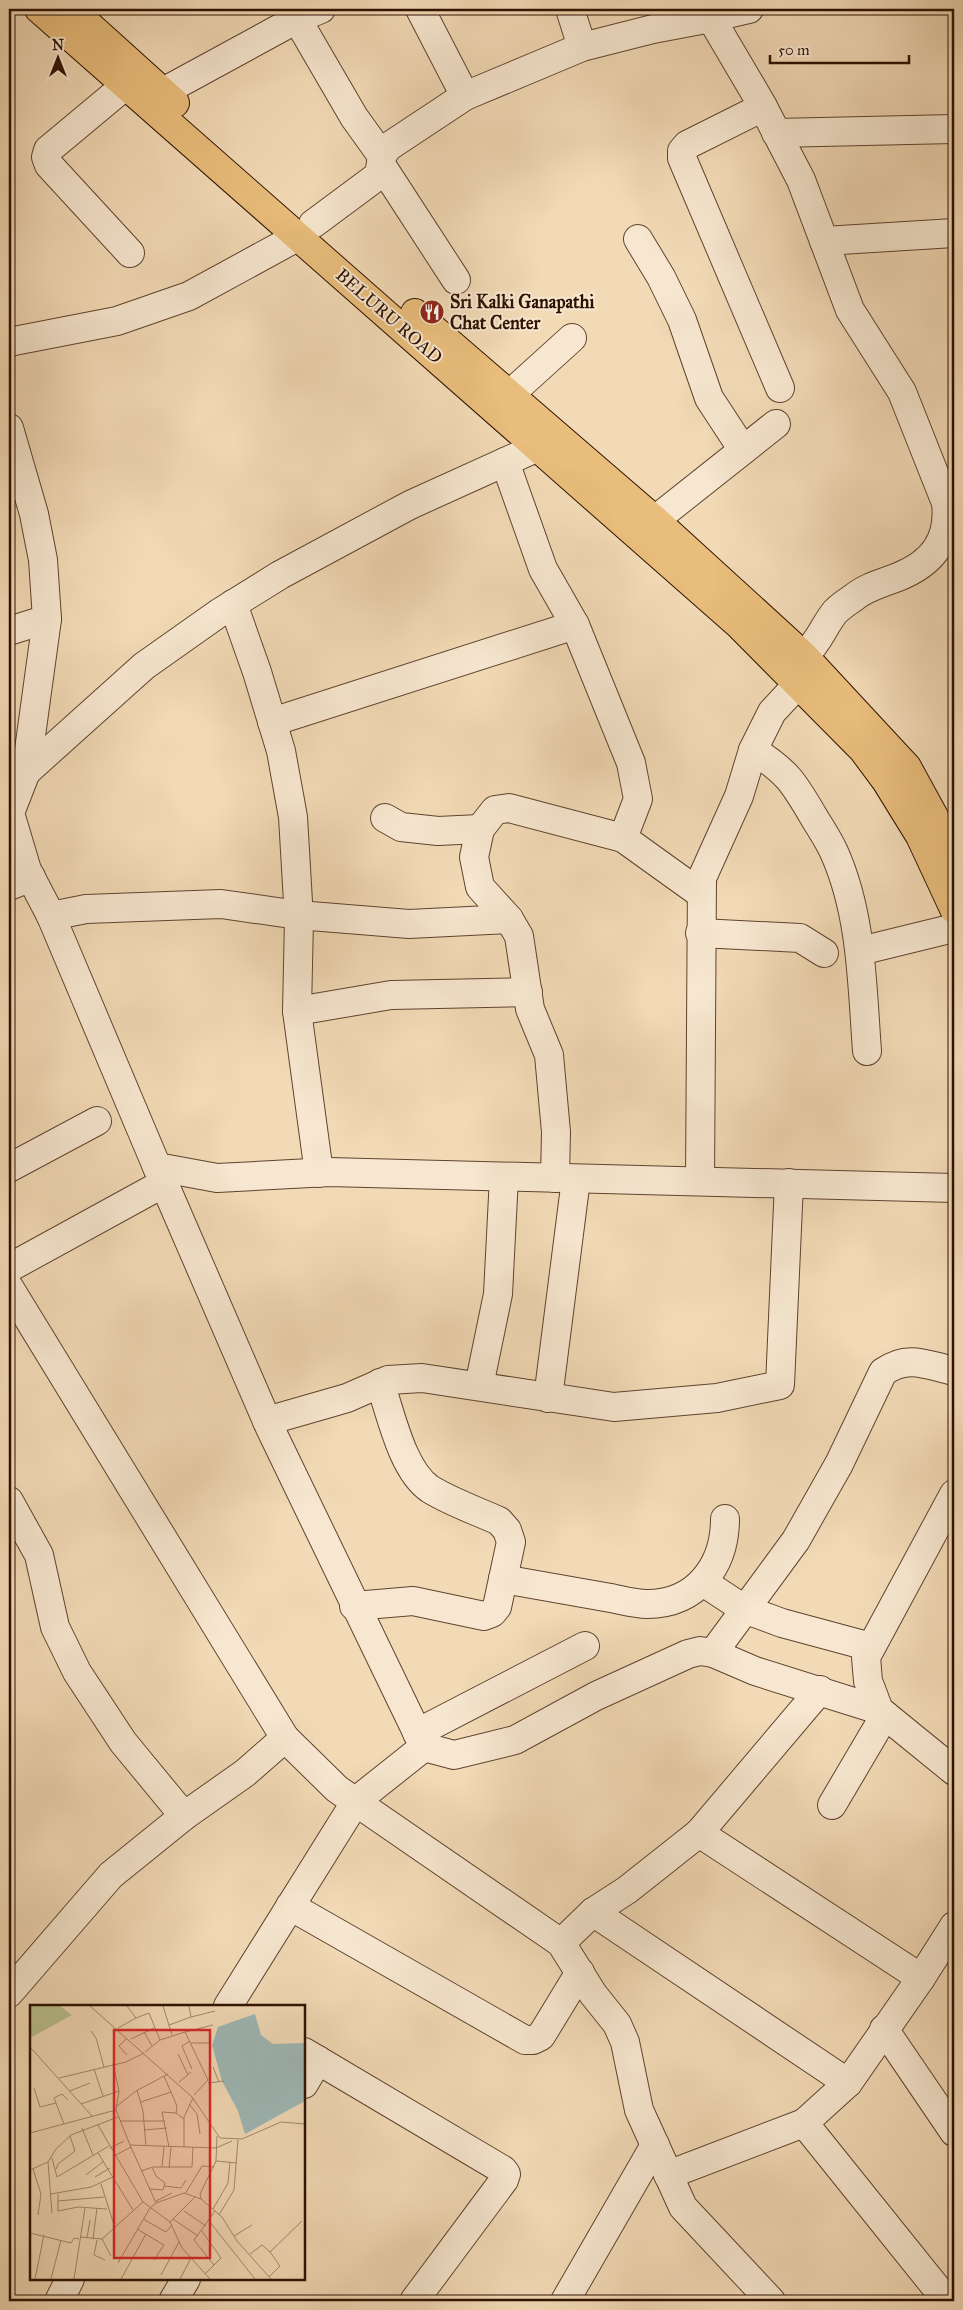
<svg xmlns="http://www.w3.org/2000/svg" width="963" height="2310" font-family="'IM FELL Great Primer',serif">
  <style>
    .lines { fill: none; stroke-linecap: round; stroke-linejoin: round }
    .minor-casing { stroke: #5f432e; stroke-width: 30 }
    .highway-casing { stroke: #2e1101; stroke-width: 30 }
    .minor { stroke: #f7e7d0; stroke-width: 28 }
    .highway { stroke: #e9bd7b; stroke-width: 28 }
    .labels { text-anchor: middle; stroke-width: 4; stroke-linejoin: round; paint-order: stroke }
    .poi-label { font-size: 18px; font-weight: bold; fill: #2e1101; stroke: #f7e7d0; text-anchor: start }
    .street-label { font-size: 18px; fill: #2e1101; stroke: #f7e7d0 }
    .inset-road { fill: none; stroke: #a48a6e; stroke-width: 1 }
    .view { fill: #d62828; fill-opacity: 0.15; stroke: #d62828; stroke-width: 2.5 }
    .inset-edge { fill: none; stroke: #2e1101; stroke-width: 2.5 }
  </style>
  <rect width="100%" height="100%" fill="#f2dab6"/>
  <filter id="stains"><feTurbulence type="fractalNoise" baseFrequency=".004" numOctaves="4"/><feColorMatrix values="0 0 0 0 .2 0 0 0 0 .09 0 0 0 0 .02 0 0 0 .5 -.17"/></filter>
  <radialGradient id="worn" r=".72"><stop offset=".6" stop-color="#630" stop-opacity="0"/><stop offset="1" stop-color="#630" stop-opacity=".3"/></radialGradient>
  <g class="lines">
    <defs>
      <g id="minor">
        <path d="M 420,9 L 465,96"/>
        <path d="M 570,9 L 582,47"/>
        <path d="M 711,18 L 749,9"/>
        <path d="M 297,19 L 354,117 L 382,156"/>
        <path d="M 126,85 L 48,150 L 46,157 L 49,165 L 130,253"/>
        <path d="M 163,92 L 297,19 L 321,9"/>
        <path d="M 763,107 L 687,145 L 682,151 L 682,158 L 780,388"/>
        <path d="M 776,133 L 954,129"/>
        <path d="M 382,166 L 456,280"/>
        <path d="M 313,224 L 379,175 L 382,156 L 388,147 L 465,96 L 582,47 L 653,29 L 711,18 L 761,103 L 801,180 L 850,310 L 902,392 L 946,503 C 950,540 933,563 898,577 C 883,583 866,587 853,598 C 847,602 840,607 835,612 C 823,627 820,641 804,656"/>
        <path d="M 638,239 L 661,277 L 682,320 L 709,398 L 743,450"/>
        <path d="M 824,241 L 954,233"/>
        <path d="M 9,342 L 117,321 L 189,296 L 299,236"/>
        <path d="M 509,395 L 572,338"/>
        <path d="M 9,428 L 34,514 L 43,560 L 47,619 L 26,772 L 10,813 L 27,870 L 51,916 L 157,1167 L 217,1178 L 329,1172 L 954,1188"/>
        <path d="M 505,462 L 543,569 L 575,625 L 631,763 L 638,799 L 623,838"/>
        <path d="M 655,520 L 776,424"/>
        <path d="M 233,604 L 257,672 L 281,751 L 293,817 L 299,919 L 297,1011 L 319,1173"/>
        <path d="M 9,631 L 47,619"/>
        <path d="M 272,722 L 575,625"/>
        <path d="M 753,750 C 788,772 794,783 815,819 C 822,830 829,841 834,852 C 862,914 862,985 867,1051"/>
        <path d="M 26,772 L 144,666 L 219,613 L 280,575 L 410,505 L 538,447"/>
        <path d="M 385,818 L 401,827 L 438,831 L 480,829"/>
        <path d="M 9,886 L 31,877"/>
        <path d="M 51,916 L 86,909 L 221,904 L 298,915 L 409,924 L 509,919"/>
        <path d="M 700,933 L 800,938 L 824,953"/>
        <path d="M 860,951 L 954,928"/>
        <path d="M 297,1011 L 391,995 L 528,992"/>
        <path d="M 157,1167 L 270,1428 L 424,1747 L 454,1755 L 515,1740 L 596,1696 L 688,1654 L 700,1651 L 713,1653 L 755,1671 L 879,1710 L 954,1771"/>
        <path d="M 9,1168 L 97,1121"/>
        <path d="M 555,1178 L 556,1132 L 549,1055 L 530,1009 L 519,936 L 509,919 L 480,887 L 474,857 L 480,829 L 495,810 L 509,808 L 623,838 L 701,894"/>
        <path d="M 700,1181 L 702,878 L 739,796 L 753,750 L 772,712 L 798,684"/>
        <path d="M 9,1268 L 164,1183"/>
        <path d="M 9,1287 L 285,1738 L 337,1789 L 561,1943 L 593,1994 L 617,2024 L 625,2042 L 639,2110 L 683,2207 L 771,2301"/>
        <path d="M 479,1386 L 498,1294 L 504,1177"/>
        <path d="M 548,1398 L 576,1179"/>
        <path d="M 267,1421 L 347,1398 L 388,1380 L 422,1378 L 614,1407 L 717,1398 L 780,1385 L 789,1183"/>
        <path d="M 9,1501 L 39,1555 L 55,1627 L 77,1672 L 123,1742 L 184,1816"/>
        <path d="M 503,1579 C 537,1585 571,1591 605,1597 C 618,1599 634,1604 647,1604 C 697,1604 725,1565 725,1519"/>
        <path d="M 703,1582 L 744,1609 L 782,1623 L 871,1647"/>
        <path d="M 354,1606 L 413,1601 L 484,1616 L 492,1613 L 497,1607 L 511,1542 L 507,1530 L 499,1521 C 477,1511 451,1502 430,1489 C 402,1470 391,1414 380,1383"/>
        <path d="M 713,1653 L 796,1540 L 839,1464 L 883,1372 C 908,1354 927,1365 954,1371"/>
        <path d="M 879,1710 L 868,1681 L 866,1657 L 954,1494"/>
        <path d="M 417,1733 L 585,1646"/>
        <path d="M 832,1805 L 885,1715"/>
        <path d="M 699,1833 L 921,1978"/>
        <path d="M 290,1906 L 525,2040 L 533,2040 L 541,2036 L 580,1972"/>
        <path d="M 593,1912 L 848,2083"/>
        <path d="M 561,1943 L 593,1912 L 627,1890 L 699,1833 L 820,1690"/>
        <path d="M 9,1993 L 111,1875 L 184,1816 L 245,1773 L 285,1738"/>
        <path d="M 228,2006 L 356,1801 L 424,1747"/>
        <path d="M 884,2029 L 954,2132"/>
        <path d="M 304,2052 L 503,2170 L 506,2174 L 504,2180 L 414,2301"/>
        <path d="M 304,2084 L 318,2060"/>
        <path d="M 668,2175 L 804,2123"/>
        <path d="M 59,2301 L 70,2279"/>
        <path d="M 173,2301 L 186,2279"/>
        <path d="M 565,2301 L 655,2145"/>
        <path d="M 947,2301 L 804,2123 L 848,2083 L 921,1978 L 954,1926"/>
      </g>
      <g id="highway">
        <path d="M 39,9 L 738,624 L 863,750 L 886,781 L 920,836 L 954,909"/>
        <path d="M 71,9 L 175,103"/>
        <path d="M 415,313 L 655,520 L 804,656 L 907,767 L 954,853"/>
      </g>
    </defs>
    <use href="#minor" class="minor-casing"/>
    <use href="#highway" class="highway-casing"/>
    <use href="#minor" class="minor"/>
    <use href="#highway" class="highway"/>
  </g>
  <defs>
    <symbol id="restaurant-disc" viewBox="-11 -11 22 22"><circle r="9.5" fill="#8f2418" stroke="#f7e7d0"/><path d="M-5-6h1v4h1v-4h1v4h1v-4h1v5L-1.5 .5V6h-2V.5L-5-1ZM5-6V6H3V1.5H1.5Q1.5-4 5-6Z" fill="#fff"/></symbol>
  </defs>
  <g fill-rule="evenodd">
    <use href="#restaurant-disc" x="418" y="298" width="28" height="28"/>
  </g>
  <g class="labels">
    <g class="poi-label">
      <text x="450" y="308">Sri Kalki Ganapathi<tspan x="450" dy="21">Chat Center</tspan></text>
    </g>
    <g class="street-label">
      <text transform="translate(389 316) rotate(41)" y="6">BELURU ROAD</text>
    </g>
  </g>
  <g transform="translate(30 2005)">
    <rect width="275" height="275" fill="#f2dab6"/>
    <path d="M 0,1 L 30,1 L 42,10 L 0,33 Z" fill="#bac08e"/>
    <path d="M 225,9 L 231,30 L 243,39 L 275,38 L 275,96 L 215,129 L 208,106 L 192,76 L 182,40 L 188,22 Z" fill="#9eb8b7"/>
    <path class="inset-road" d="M 60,1 L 162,92 L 190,133 L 212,134 L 251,117 L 275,119M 133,1 L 142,30M 161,12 L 185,6M 106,13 L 119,8 L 130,35M 139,20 L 161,12 L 159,1M 88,23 L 106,13 L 97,1M 61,26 L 66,33 L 74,62M 114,27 L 122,41M 155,27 L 183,20M 96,34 L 89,41 L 97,50M 101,34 L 124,23M 160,36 L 152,41 L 162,64M 161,38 L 181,38M 0,42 L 62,111M 115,47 L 130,35 L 155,27 L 178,75 L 164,90M 148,49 L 158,70M 83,59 L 89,86 L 86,105 L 100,140 L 186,143 L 202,136M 183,62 L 189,77M 64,64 L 73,91M 134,71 L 147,101 L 146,108M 29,73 L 96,57 L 114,48M 149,77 L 161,67M 178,78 L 194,76M 4,83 L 10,102 L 26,98M 107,85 L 113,106 L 116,141M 40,86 L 60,78M 111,97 L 141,87M 51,99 L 89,86M 159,99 L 167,109 L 170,129M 87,101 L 106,86 L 138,69M 90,116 L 135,116M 34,119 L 24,93 L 32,89 L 38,95M 68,120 L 113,197 L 140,217 L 152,243 L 180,274M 52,123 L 63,150M 114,125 L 137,123M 0,128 L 86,105M 100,140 L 126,198 L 154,188 L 171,194 L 192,212 L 207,236 L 241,274M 139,142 L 132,107 L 146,108 L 154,114M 154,142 L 154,112 L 163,93M 80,143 L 94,136M 68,148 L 103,205M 84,151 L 101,142M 22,153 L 27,172 L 79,141M 186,156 L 207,158M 18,157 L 22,208M 132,162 L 134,142M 139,163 L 141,142M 3,164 L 11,189 L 8,210M 26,164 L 28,159 L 45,146 L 40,131M 0,165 L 18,157 L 26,144 L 41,130 L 88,112M 111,166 L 123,162 L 162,162 L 163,142M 56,170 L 74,156M 65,172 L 80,163M 71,179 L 85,223M 134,181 L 151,183 L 156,175M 120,184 L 133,185 L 135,178 L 126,171 L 122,162M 21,189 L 61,182 L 85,171M 28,189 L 28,206 L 48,202 L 77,204M 155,189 L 172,161 L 184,162M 171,194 L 170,189 L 186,156 L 187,131M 28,196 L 74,192M 126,196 L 142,188M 183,204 L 198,178 L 200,157M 154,206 L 176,221M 189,210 L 204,185 L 208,135M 113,214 L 136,227 L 142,220M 143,214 L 168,231M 179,216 L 225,274M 140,217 L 165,192M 107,224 L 134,240 L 124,255M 172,226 L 191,253 L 184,260M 0,228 L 41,238 L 44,233 L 49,234M 204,231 L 222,220M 50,232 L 72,234 L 113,197M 57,233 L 60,215M 63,234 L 67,203M 72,234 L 81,251M 67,235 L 64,250 L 75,255M 220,249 L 232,240 L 240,247 L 272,216M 88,258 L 120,203 L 126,198M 175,269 L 184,260 L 164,235 L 185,206M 131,270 L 149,237M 239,272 L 250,261 L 240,247M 5,274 L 14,230M 21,274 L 31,235M 44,274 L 55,203M 91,274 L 116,229M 150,274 L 161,253"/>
    <path class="view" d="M 84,25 L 180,25 L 180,253 L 84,253 Z"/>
    <rect width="275" height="275" class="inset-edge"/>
  </g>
  <rect width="963" height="2310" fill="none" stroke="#f2dab6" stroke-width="30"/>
  <rect x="10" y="10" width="943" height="2290" fill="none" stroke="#2e1101" stroke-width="2.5"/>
  <rect x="15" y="15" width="933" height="2280" fill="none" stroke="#2e1101"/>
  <g transform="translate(58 58)" stroke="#f7e7d0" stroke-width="4" paint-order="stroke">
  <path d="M0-4L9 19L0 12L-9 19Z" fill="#2e1101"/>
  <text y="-8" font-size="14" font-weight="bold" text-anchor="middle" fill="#2e1101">N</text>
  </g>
  <path d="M770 55v8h139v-8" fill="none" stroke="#2e1101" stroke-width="2.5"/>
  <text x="778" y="55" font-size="15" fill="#2e1101" stroke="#f7e7d0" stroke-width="4" paint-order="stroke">50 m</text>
  <rect width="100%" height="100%" filter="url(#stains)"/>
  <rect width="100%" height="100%" fill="url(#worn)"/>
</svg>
